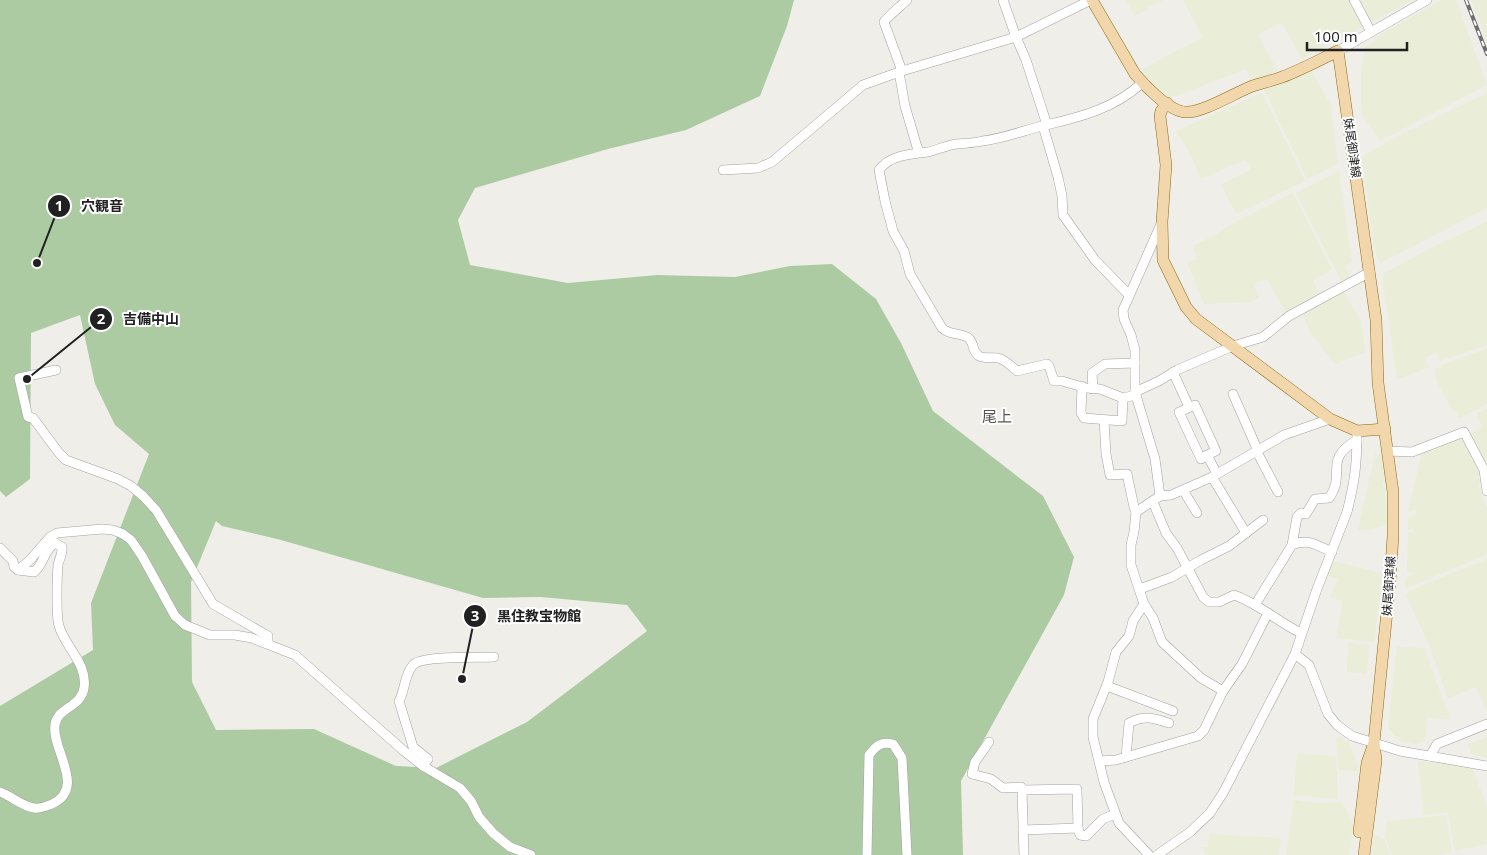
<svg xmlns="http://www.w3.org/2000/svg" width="1487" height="855" font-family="'Open Sans','Noto Sans JP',sans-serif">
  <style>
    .farmland { fill: #eaedd7 }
    .forest { fill: #adcba2; fill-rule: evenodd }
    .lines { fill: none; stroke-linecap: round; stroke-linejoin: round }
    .minor-casing { stroke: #a2a2a2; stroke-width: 10 }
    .major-casing { stroke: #8d6911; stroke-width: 12 }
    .minor { stroke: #fff; stroke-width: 9 }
    .major { stroke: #f2d7ac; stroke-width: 11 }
    .rail-casing { stroke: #6f6f6f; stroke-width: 4 }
    .rail { stroke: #fff; stroke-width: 2; stroke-dasharray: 5.5; stroke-linecap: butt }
    .labels { text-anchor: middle; stroke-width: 4; stroke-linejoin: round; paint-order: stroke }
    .street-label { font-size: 12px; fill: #212121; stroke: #fff }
    .quarter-label { font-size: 15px; fill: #545454; stroke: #fff }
    .leader { fill: none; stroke: #212121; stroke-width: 2 }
    .callout-dot { fill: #212121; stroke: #fff; stroke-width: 2 }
    .mark-label { font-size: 15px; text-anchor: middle; font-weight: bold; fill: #fff }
    .callout-label { font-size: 14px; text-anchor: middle; font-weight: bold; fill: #212121; stroke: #fff; stroke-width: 4; stroke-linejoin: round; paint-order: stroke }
  </style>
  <rect width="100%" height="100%" fill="#f0eee9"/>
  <g class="farmland">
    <path d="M 1126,0 L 1163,0 L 1134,16 Z"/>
    <path d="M 1183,0 L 1349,0 L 1364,26 L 1332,42 L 1327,33 L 1318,37 L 1323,47 L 1302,59 L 1282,23 L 1258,34 L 1277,71 L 1252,80 L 1245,69 L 1171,98 L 1148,81 L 1143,75 L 1143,69 L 1203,37 Z"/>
    <path d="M 1356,0 L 1412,0 L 1369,23 Z"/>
    <path d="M 1442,0 L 1456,0 L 1487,85 L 1380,141 L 1363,116 L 1361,104 L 1361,71 L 1365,47 L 1375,41 L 1374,38 Z"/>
    <path d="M 1471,0 L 1487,0 L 1487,42 Z"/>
    <path d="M 1312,72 L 1331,106 L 1338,164 L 1307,179 L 1264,89 Z"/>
    <path d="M 1262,93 L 1305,181 L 1236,214 L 1221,184 L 1251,170 L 1246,160 L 1201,179 L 1191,155 L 1176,131 Z"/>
    <path d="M 1487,93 L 1487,208 L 1380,263 L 1376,254 L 1361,157 L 1410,130 Z"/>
    <path d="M 1339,171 L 1352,262 L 1345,266 L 1351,277 L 1342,282 L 1296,193 Z"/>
    <path d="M 1293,193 L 1332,270 L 1313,280 L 1320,295 L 1286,313 L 1267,279 L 1254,284 L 1259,297 L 1250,302 L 1204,304 L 1187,263 L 1197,259 L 1193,246 L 1217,234 L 1230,225 Z"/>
    <path d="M 1487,222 L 1487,345 L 1440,361 L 1436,353 L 1425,358 L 1430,367 L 1397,379 L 1383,283 L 1383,274 L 1435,246 Z"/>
    <path d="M 1343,291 L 1361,321 L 1365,352 L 1335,364 L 1310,332 L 1303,313 Z"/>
    <path d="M 1487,349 L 1487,404 L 1460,418 L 1454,409 L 1452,410 L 1436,380 L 1435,370 L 1444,364 Z"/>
    <path d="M 1487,409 L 1487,467 L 1469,434 L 1483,427 L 1476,413 Z"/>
    <path d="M 1461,436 L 1476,462 L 1480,483 L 1478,485 L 1487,508 L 1487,554 L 1405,589 L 1406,578 L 1412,575 L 1411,571 L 1407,573 L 1408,533 L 1413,531 L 1413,528 L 1408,530 L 1408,518 L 1417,514 L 1416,509 L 1408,512 L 1422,451 Z"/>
    <path d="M 1375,454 L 1382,455 L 1384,477 L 1382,486 L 1385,488 L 1386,524 L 1371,530 L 1358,530 Z"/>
    <path d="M 1487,559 L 1487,712 L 1476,687 L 1448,698 L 1429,645 L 1406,595 L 1409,591 Z"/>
    <path d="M 1332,561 L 1383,573 L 1374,642 L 1336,638 L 1343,601 L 1330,597 L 1338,579 L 1325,575 Z"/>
    <path d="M 1348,643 L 1369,645 L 1367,674 L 1347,672 Z"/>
    <path d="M 1397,647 L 1424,648 L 1450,719 L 1427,718 L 1425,741 L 1414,744 L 1399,741 L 1388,727 Z"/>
    <path d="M 1340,737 L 1350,744 L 1359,771 L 1339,770 L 1336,739 Z"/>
    <path d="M 1487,737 L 1487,758 L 1471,754 L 1468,744 Z"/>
    <path d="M 1297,754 L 1336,756 L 1338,799 L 1294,795 Z"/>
    <path d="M 1418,761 L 1458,765 L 1472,768 L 1487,807 L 1487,844 L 1455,851 L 1448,812 L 1424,815 Z"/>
    <path d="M 1294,800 L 1317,803 L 1341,802 L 1346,809 L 1353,826 L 1349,855 L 1286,855 Z"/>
    <path d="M 1446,815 L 1452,852 L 1440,855 L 1392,855 L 1385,837 L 1387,821 Z"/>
    <path d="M 1209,834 L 1281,838 L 1279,855 L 1205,855 L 1202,847 L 1208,847 Z"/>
    <path d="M 1374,834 L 1384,839 L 1390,855 L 1372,855 Z"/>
  </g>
  <path class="forest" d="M 0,0 L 794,0 L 787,26 L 760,96 L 686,130 L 608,149 L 475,188 L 458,220 L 470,265 L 568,283 L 657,275 L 735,277 L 790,266 L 832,264 L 876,299 L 901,343 L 933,411 L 1043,496 L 1074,557 L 1064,595 L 961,781 L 963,855 L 0,855 L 0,706 L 93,650 L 91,603 L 149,454 L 115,425 L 95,384 L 80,315 L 31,333 L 30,479 L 6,497 L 0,491 ZM 216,521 L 222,526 L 281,540 L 483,598 L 541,597 L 627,605 L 647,631 L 527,722 L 436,768 L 396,766 L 314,729 L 216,730 L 192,682 L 191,582 Z"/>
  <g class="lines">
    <defs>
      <g id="minor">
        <path d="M 1003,0 L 1016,37 L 1026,60 L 1047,125"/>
        <path d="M 1354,0 L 1371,32"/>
        <path d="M 1338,51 L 1427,0"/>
        <path d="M 902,71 L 884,22 C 886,18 902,5 907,0"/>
        <path d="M 899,72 L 905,106 L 917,147 L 920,152"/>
        <path d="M 1043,126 L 1058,177 L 1062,196 L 1063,215 L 1095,260 L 1129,295"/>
        <path d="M 723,170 L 758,168 L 772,162 L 863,85 L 902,71 L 1016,37 L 1091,0"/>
        <path d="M 56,370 L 19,378 L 28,417 L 33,418 L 59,453 L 66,460 L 118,479 L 131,486 L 143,496 L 156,510 L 213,604 L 268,636 L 268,644"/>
        <path d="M 1173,372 L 1189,407"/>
        <path d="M 1082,386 L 1081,413 L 1084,418 L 1122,421 L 1123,398"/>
        <path d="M 1093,389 L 1092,373 L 1105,364 L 1135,363"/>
        <path d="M 1135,392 L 1159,381 L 1177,370 L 1233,346 L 1263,337 L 1289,316 L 1370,272"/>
        <path d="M 1233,394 L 1258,451"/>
        <path d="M 1136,395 L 1123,398 L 1100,389 L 1086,388 L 1062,381 L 1054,381 L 1049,366 L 1047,364 L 1017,371 C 1011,366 1006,360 998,358 C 992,357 984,359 979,356 C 971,351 975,341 967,337 C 957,332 951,336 942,328 L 910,274 L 904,251 L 893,231 L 885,201 L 879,170 C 890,155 911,154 928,152 C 937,150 947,145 957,144 C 966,143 975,143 983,141 C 1005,138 1025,130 1046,125 C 1081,117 1115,108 1142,83"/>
        <path d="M 1104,420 L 1106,454 L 1110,475 L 1127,474 L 1134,507 L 1136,512"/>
        <path d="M 1388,451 L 1412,452 L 1464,432 L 1484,470 L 1487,491"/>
        <path d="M 1257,452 L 1278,492"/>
        <path d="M 1207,455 L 1201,459 L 1179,412 L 1195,405 L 1216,451 L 1207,455 L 1217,474"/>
        <path d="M 1212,477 L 1246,533"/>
        <path d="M 1183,490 L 1197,513"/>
        <path d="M 1160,496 L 1155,459 L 1135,392 L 1135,350 L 1131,335 L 1124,319 L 1123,310 L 1161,224"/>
        <path d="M 1153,502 L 1166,533 L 1177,548 L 1203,597 L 1209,602 L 1219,602 L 1234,595 C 1258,603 1278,622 1301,633"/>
        <path d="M 1292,545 L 1297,517 L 1301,513 L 1306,514 L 1315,499 L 1329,498 C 1347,473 1322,460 1357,440"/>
        <path d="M 0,548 L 13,561 L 14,567 L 18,570 L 34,572 C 44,565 44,549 55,543 L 62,547 C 63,554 59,559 58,565 C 57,577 56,616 59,626 C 65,647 88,664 84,688 C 81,708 57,707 55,725 C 51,749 87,788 52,804 C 47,806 40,809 34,808 C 22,806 11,796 0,792"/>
        <path d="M 18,570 L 30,560 L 50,537 L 57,533 L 102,529 L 113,530 L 123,534 L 131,540 L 142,556 L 175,616 L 185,625 L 210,635 L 235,635 L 252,638 L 295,655 L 404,751 L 423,766 L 460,788 L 471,801 L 479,817 L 493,833 L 510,847 L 531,855"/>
        <path d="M 1140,589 L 1172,577 L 1201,560 L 1229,546 L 1263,520"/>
        <path d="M 1144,604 L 1133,621 L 1129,636 L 1116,652 L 1108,682 L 1093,719 L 1093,737 L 1104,782 L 1119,823 L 1149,855"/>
        <path d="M 1255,605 L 1292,545 C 1308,538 1316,545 1332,552"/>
        <path d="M 1295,654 L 1309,665 L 1328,714 L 1337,725 L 1352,736 L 1400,751 L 1487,766"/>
        <path d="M 1107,686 L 1173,711"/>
        <path d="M 1223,691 L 1201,678 L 1162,642 L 1153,618 L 1144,604 L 1131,565 L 1131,545 L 1134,532 L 1136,512 L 1160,496 L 1171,495 L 1212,477 L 1284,435 L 1330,419"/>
        <path d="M 989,742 L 975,762 L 972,774 L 991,779 L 1003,788 L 1021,787 L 1022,790"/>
        <path d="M 1430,756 L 1437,744 L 1487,724"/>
        <path d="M 1126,757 L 1129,723 C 1145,715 1153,718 1169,723"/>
        <path d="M 1099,761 L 1116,760 L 1198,736 L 1204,730 L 1223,691 L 1242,664 L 1268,613"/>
        <path d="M 423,766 L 428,759 L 413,747 L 399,701 C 405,691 404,675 413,665 C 422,655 479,658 494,657"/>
        <path d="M 1023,830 L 1078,828 L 1080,835 L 1086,836 L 1103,819 L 1115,814"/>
        <path d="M 867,855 L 869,755 C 876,746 881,741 893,744 L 902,758 L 907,855"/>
        <path d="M 1024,855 L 1022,790 L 1077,789 L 1078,828"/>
        <path d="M 1157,855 L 1190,832 L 1210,813 L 1223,793 L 1295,654 L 1317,589 L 1347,512 C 1355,481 1357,463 1357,431"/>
      </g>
      <g id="major">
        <path d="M 1092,0 L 1135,74 C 1145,86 1170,112 1186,112 C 1202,113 1233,94 1250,87 C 1260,83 1272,81 1282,77 C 1301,70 1319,60 1338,51 L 1376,320 L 1378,383 L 1393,492 L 1393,536 L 1390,581 L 1374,742 L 1376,761 L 1364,855"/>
        <path d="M 1167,103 L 1161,111 L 1160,116 L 1166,165 L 1162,222 L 1163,260 L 1186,307 L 1196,319 L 1330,419 L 1357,431 L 1385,429"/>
        <path d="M 1359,832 L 1367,763 L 1373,746"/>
      </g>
    </defs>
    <use href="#minor" class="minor-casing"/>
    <use href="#major" class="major-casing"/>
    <use href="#minor" class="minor"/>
    <use href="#major" class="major"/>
    <defs>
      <path id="rail" d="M 1466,0 L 1487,54"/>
    </defs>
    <use href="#rail" class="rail-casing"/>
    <use href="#rail" class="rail"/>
  </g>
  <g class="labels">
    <g class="street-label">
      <text transform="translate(1352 148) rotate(82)" y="4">妹尾御津線</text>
      <text transform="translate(1389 586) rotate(-86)" y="4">妹尾御津線</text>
    </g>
    <g class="quarter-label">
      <text x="997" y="422">尾上</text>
    </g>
  </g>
  <path class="leader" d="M37 263L59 206M27 379L101 319M462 679L475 616"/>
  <g class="callout-dot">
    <circle cx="37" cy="263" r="5"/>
    <circle cx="27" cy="379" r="5"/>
    <circle cx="462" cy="679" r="5"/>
    <circle cx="59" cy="206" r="12"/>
    <circle cx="101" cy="319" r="12"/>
    <circle cx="475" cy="616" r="12"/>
  </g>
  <g class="mark-label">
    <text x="59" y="211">1</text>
    <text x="101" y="324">2</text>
    <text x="475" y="621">3</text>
  </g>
  <g class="callout-label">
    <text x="102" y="211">穴観音</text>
    <text x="151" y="324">吉備中山</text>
    <text x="539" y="621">黒住教宝物館</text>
  </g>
  <path d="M1307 42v8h100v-8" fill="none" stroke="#212121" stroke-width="2.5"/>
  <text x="1314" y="42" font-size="15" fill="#212121" stroke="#ffffff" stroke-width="4" paint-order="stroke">100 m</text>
</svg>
